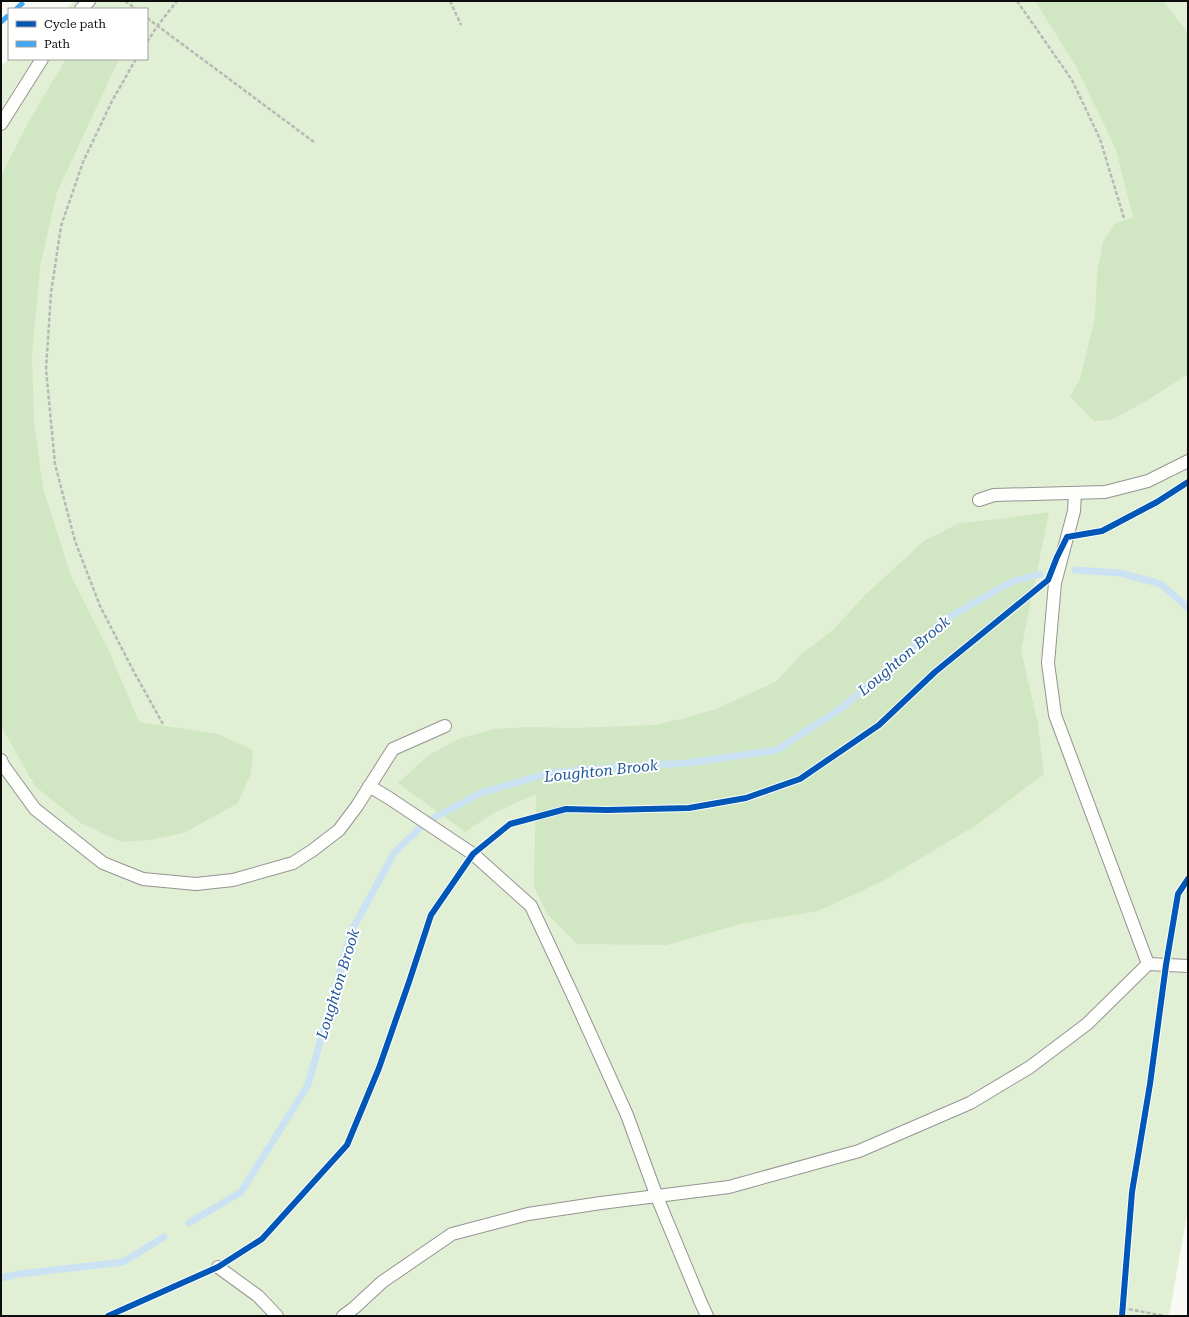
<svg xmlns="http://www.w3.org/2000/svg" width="1189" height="1317" font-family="'Roboto Serif',serif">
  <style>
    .green { fill: #e1f0d5 }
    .forest { fill: #d1e6c3 }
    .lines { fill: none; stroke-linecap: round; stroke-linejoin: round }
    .stream { stroke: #cbe2f3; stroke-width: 7 }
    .service-casing { stroke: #949492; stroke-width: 14 }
    .path { stroke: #b8b8b7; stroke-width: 2.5; stroke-dasharray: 4 2; stroke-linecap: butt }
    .service { stroke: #fefefd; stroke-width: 12 }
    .quiet { stroke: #3fa9f5; stroke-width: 5; stroke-dasharray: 10 5; stroke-linecap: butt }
    .cycleway-casing { stroke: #fff; stroke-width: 8 }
    .cycleway { stroke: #0057b8; stroke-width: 6 }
    .labels { text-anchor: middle; stroke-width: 4; stroke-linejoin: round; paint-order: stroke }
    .water-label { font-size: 15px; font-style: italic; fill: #1e5798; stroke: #fff }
  </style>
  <rect width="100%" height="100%" fill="#fafaf4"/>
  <path class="green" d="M 75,1 L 1188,1 L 1188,1209 L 1169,1316 L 1,1316 L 1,66 L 9,59 L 147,59 L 147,9 L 66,9 Z"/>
  <g class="forest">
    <path d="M 1035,1 L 1163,1 L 1188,33 L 1188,374 L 1145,402 L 1111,420 L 1094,421 L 1070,396 L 1080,379 L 1095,318 L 1097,274 L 1103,242 L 1115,224 L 1133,217 L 1116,150 L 1076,66 Z"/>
    <path d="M 66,59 L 119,59 L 57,192 L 40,267 L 32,356 L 34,423 L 43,488 L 71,576 L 110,653 L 139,722 L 218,734 L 253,750 L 251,773 L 238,803 L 184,833 L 148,840 L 122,842 L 82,824 L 35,786 L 5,733 L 1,724 L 1,176 L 29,121 Z"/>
    <path d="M 1049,512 L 1021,650 L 1038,724 L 1044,774 L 978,824 L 881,882 L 818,911 L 741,924 L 667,945 L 577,944 L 547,914 L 534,886 L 536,794 L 494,813 L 465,832 L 398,783 L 429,755 L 458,739 L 494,729 L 528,727 L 574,728 L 654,725 L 686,718 L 716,709 L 777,681 L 800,655 L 833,630 L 864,596 L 924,541 L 959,523 L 1001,519 Z"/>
  </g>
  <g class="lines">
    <g class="stream">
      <path d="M 1075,570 L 1120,573 L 1161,584 L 1188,608"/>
      <path d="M 189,1223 L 241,1192 L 308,1085 L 351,932 L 394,853 L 426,822 L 481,793 L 549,773 L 618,767 L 688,763 L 777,750 L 843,707 L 949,617 L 1011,582 L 1040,574"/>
      <path d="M 1,1278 L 19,1274 L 123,1262 L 164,1237"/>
    </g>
    <defs>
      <g id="service">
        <path d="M 81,9 L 89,1"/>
        <path d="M 1,124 L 42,59"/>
        <path d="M 1075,493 L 1074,511 L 1055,583 L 1048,663 L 1055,715 L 1148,964 L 1188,966"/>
        <path d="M 979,500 L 994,495 L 1105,492 L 1148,481 L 1188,461"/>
        <path d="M 1,760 L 3,765 L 35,809 L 103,863 L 143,879 L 196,884 L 233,880 L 293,863 L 313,850 L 339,830 L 357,806 L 393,749 L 445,726"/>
        <path d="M 369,786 L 389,798 L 473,854 L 531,906 L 575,1000 L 627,1115 L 657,1197 L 701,1303 L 707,1316"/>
        <path d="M 218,1267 L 258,1296 L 277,1316"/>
        <path d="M 343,1316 L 354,1308 L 382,1282 L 452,1234 L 528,1214 L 601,1203 L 729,1187 L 859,1151 L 970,1103 L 1030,1067 L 1087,1024 L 1148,964"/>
      </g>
    </defs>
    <use href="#service" class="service-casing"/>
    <g class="path">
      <path d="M 125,1 L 136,9"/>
      <path d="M 450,1 L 461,25"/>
      <path d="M 1017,1 L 1072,80 L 1100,139 L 1124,218"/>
      <path d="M 147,18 L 314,142"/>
      <path d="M 147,42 L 158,25 L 177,1"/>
      <path d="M 136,59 L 112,101 L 83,162 L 61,226 L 51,293 L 46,369 L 55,464 L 75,541 L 100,606 L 135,674 L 163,724"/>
      <path d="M 1123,1308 L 1165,1316"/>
    </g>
    <use href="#service" class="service"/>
    <g class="quiet">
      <path d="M 16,9 L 25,1"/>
      <path d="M 1,22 L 9,15"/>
    </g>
    <defs>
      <g id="cycleway">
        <path d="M 108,1316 L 218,1267 L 262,1239 L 347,1145 L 379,1068 L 409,982 L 431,915 L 473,854 L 510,824 L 566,809 L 607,810 L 689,808 L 746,798 L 800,779 L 879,725 L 935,672 L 1048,580 L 1057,557 L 1067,537 L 1102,531 L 1157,502 L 1188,482"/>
        <path d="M 1122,1316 L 1132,1192 L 1150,1084 L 1166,965 L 1178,894 L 1188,879"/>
      </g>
    </defs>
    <use href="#cycleway" class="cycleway-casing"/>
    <use href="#cycleway" class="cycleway"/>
  </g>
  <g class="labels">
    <g class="water-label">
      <text transform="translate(904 656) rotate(-40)" y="5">Loughton Brook</text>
      <text transform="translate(601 771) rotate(-6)" y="5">Loughton Brook</text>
      <text transform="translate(338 984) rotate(-73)" y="5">Loughton Brook</text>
    </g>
  </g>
  <rect width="1189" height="1317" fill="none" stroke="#0e0e0e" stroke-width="4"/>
  <rect x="8" y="8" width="140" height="52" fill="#ffffff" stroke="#9f9f9f"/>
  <rect x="16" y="21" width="20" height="6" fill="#0057b8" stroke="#9f9f9f"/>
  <text x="44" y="28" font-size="12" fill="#0e0e0e">Cycle path</text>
  <rect x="16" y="41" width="20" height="6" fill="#3fa9f5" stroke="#9f9f9f"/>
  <text x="44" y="48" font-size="12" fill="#0e0e0e">Path</text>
</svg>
